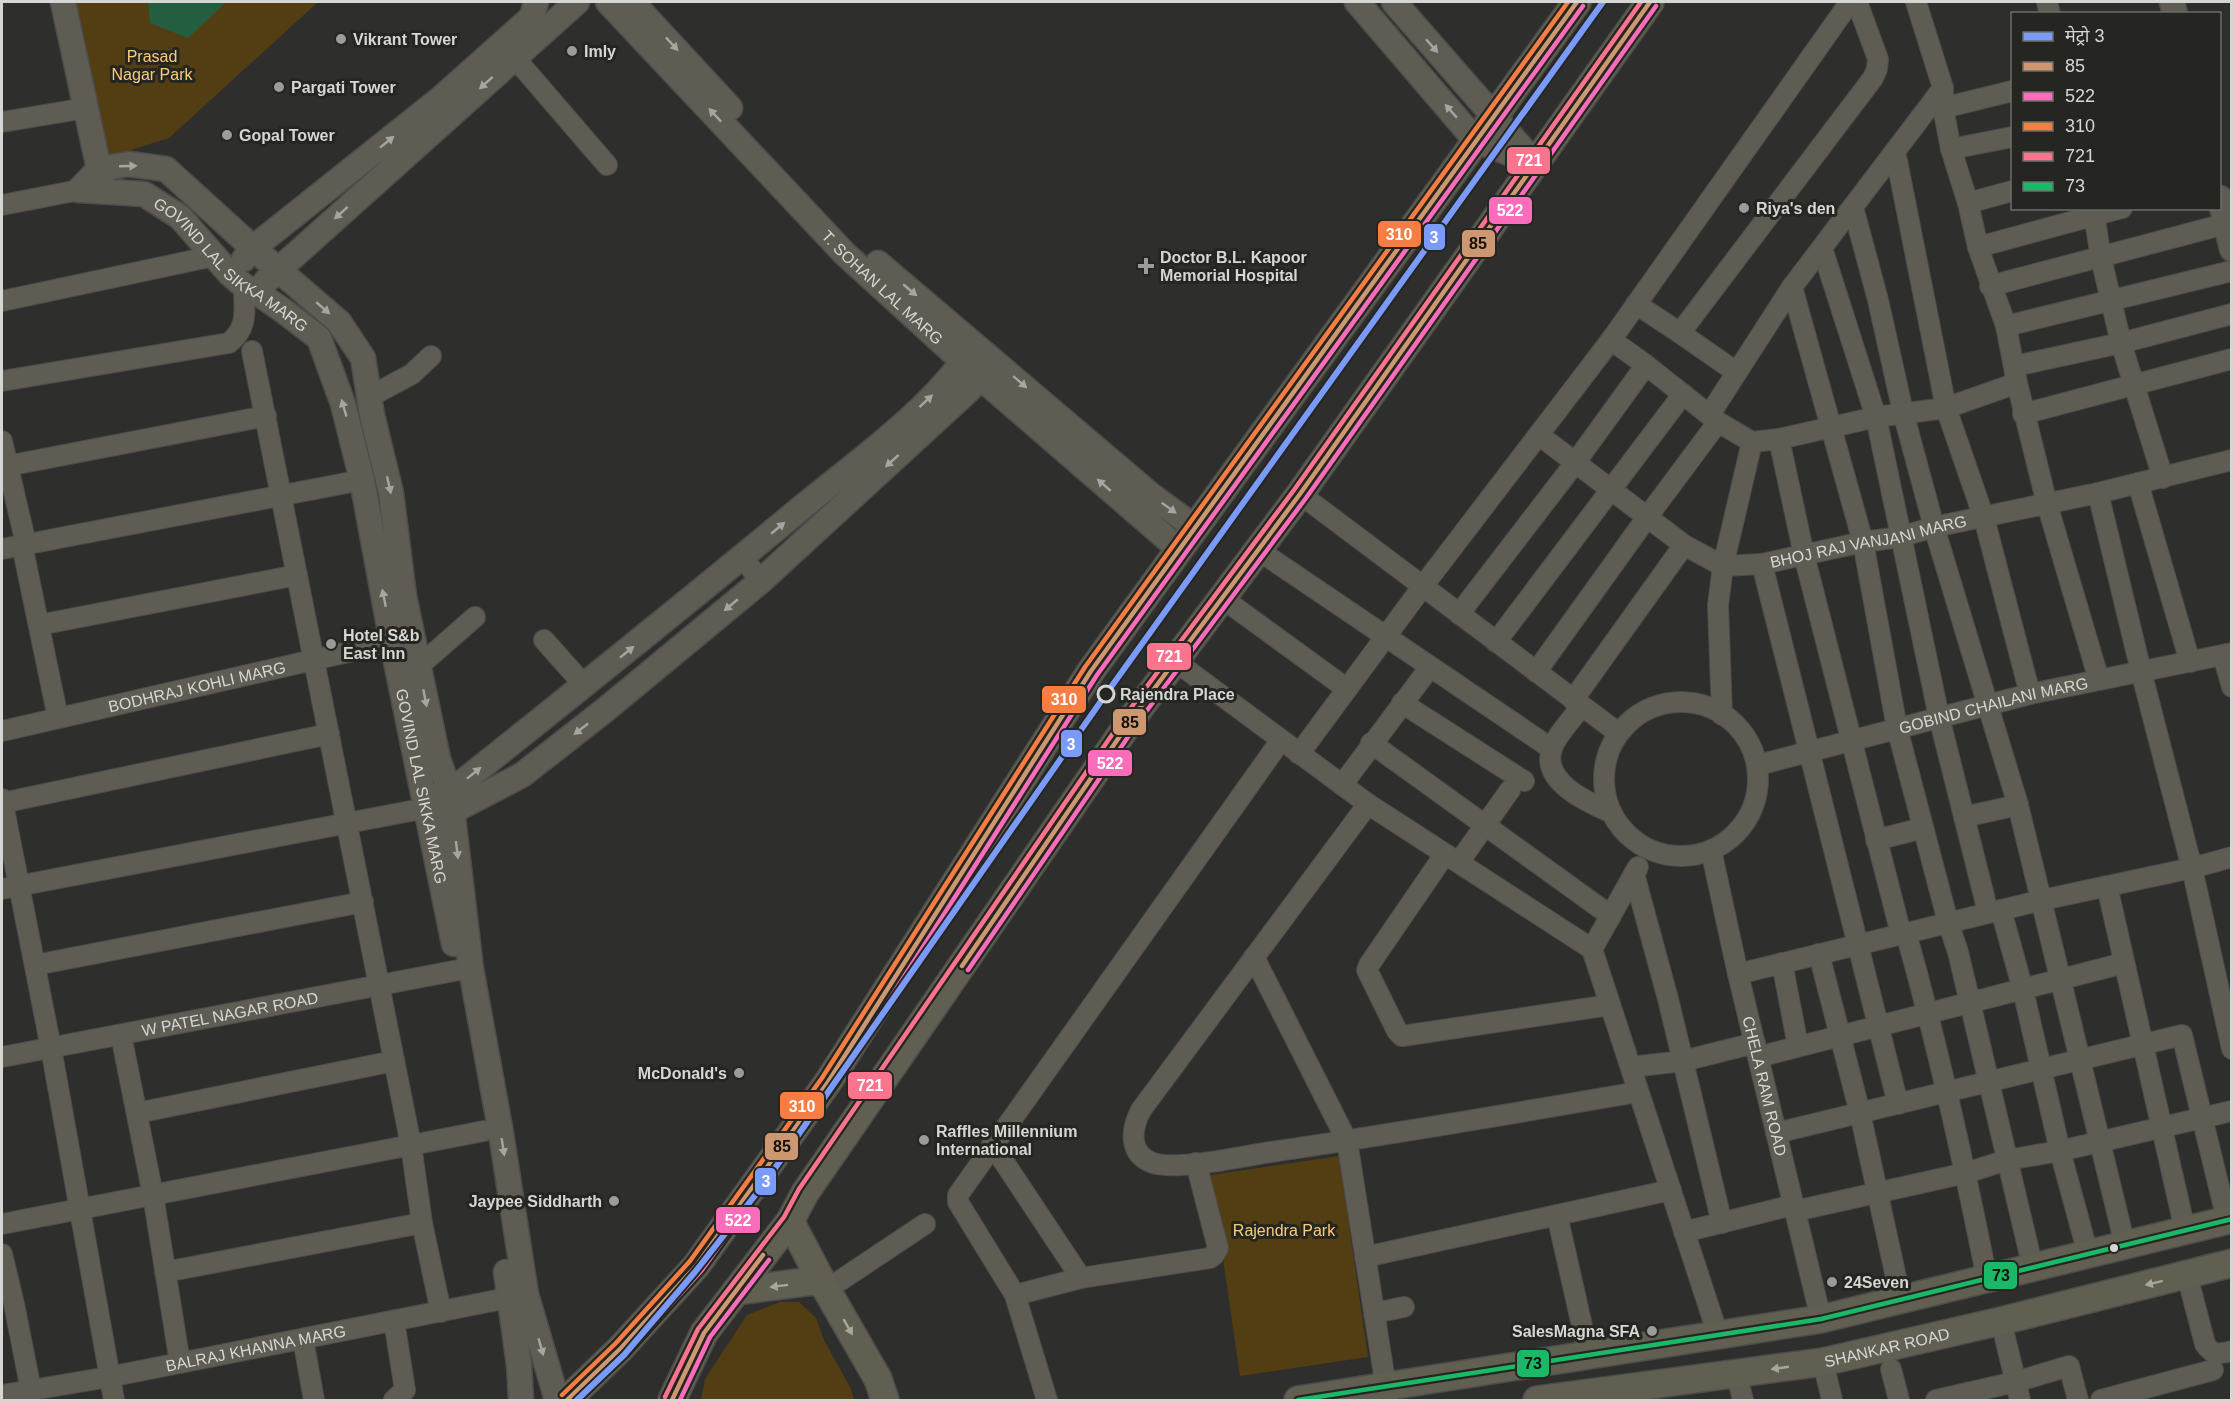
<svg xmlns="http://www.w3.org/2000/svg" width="2233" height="1402" font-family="Helvetica,'Noto Sans Devanagari',sans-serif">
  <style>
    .green { fill: #533e14 }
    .water { fill: #235e41 }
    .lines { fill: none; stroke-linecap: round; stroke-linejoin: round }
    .minor-casing { stroke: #4c4c4b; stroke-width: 22 }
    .tertiary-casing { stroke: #4c4c4b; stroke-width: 27 }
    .secondary-casing { stroke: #4c4c4b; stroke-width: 30 }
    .minor { stroke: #5e5c53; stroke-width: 20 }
    .tertiary { stroke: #5e5c53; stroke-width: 24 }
    .secondary { stroke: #615f52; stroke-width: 27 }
    .bus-1-casing { stroke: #252621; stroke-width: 9 }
    .bus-2-casing { stroke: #252621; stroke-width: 9 }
    .bus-3-casing { stroke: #252621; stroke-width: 9 }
    .bus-4-casing { stroke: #252621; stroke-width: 9 }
    .bus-5-casing { stroke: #252621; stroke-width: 9 }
    .bus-1 { stroke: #cd976f; stroke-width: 4.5 }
    .bus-2 { stroke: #fb6dba; stroke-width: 4.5 }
    .bus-3 { stroke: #f77d43; stroke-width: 4.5 }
    .bus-4 { stroke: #fc738d; stroke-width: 4.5 }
    .bus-5 { stroke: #1ab867; stroke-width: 4.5 }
    .metro-1-casing { stroke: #252621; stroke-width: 10 }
    .metro-1 { stroke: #7a9afc; stroke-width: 6 }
    .oneway { fill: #a6a6a0 }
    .oneway2 { fill: #a7a7a0 }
    .poi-dot { fill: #9b9c99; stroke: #252621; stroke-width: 2 }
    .stop-dot { fill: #252621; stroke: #d6d7d4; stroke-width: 3 }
    .bus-dot { fill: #d6d7d4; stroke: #252621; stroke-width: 2 }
    .labels { text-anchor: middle; stroke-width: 6; stroke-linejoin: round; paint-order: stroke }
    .poi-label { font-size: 16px; font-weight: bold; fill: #d6d7d4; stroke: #252621; text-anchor: start }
    .park-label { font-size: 16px; fill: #f9cb7d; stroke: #252621 }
    .street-label { font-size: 16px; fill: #d6d7d4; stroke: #252621 }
    .stop-label { font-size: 16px; font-weight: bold; fill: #d6d7d4; stroke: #252621; text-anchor: start }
    .line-badge { stroke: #252621; stroke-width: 2 }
    .badge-label { font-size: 16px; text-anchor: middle; font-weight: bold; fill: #fff }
    .pale-badge-label { font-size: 16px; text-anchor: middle; font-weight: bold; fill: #111 }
  </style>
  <rect width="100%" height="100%" fill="#2e2f2c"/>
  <g class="green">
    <path d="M 76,2 L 318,2 L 169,138 L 105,158 Z"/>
    <path d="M 1339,1156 L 1368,1357 L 1240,1376 L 1211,1175 Z"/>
    <path d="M 780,1302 L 799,1302 L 816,1318 L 824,1340 L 851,1389 L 854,1400 L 701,1400 L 705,1379 L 747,1315 Z"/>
  </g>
  <path class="water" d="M 148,2 L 226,2 L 188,38 L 150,23 Z"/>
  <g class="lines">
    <defs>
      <g id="minor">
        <path d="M 1916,2 L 1943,88 L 1943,108 L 1951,149"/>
        <path d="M 2047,2 L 2050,14"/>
        <path d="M 514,57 L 607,165"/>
        <path d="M 1943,108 L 2012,91"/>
        <path d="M 2,122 L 86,108"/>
        <path d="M 2012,137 L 1951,149 L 1968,203 L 1978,247 L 2006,326 L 2017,383"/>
        <path d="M 1895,151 L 1946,408 L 1984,518 L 2030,694"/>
        <path d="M 1968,203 L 2012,191"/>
        <path d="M 2,205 L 79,190"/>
        <path d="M 1853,207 L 1878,300 L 1903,412 L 1934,527 L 2018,805 L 2125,1245"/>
        <path d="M 2093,208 L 2101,258 L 2121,343 L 2163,478"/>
        <path d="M 1978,247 L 2122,208"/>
        <path d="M 1822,248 L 1876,417 L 1939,717 L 1988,912"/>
        <path d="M 1990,286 L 2225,224"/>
        <path d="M 1792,287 L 1863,542 L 1897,728 L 1948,922 L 1958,952 L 2033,1268"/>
        <path d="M 2,301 L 214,256"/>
        <path d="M 1636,304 L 1680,333 L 1873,78 L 1877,69 L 1878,59 L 1857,2"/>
        <path d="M 2006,326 L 2232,271"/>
        <path d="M 1680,333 L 1736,372"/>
        <path d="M 1611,340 L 1646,365 L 1718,422"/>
        <path d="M 252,351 L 411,1145 L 422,1223 L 441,1312"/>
        <path d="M 2015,366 L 2121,343 L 2232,314"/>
        <path d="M 2,381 L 229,343 C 249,327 244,310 244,286"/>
        <path d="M 369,397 L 412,374 L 431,356"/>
        <path d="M 1710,414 L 1792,287 L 1943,88"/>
        <path d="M 2023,414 L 2232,359"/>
        <path id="s1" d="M 1539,435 L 1684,545 L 1723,566 L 1762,564 L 1863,542 L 1900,537 L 1934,527 L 2098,493 L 2232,460"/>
        <path d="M 1779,439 L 1804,555 L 1901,934"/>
        <path d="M 2,441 L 26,544"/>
        <path d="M 7,466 L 266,416"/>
        <path d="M 2138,483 L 2190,662"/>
        <path d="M 2098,493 L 2141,671 L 2192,868 L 2232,1049"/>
        <path d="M 1300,494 L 1617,732"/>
        <path d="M 22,545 L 58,718"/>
        <path d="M 2,549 L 362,480"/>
        <path d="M 1258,550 L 1552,749"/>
        <path d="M 742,557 L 761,581"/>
        <path d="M 1762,564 L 1898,1104"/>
        <path d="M 1222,598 L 1347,689"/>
        <path d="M 1459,614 L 1575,463 L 1646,365"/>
        <path d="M 39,625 L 297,575"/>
        <path d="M 544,640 L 584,685"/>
        <path d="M 1496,642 L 1683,394"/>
        <path d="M 2223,655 L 2232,687"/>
        <path d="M 1175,661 L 1368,804 L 1592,949 L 1718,1335"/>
        <path d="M 419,666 L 475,617"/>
        <path d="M 1536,672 L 1648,516 L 1718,422 L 1752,442 L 1779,439 L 1876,417 L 1946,408 L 2017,383 L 2047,504 L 2099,680"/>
        <path d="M 1573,700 L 1684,545"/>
        <circle cx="1681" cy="779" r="77"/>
        <path d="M 1402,703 L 1524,781"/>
        <path d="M 1582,706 C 1572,719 1558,733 1552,748 C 1540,782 1589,803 1612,813"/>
        <path d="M 1722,715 L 1718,605 L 1723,566 L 1752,442"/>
        <path id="s2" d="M 2,731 L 392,642"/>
        <path d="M 1371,743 L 1611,916"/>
        <path d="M 1299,754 L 1423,586 L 1611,340 L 1850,2"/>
        <path id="s3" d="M 1758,765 L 2030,694 L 2232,653"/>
        <path d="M 1342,785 L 1430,667"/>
        <path d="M 2,799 L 51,1048 L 114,1400"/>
        <path d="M 2,803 L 329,734"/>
        <path d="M 1368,804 L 1141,1110 C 1131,1129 1128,1154 1153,1163 C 1178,1171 1243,1156 1271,1152 C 1393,1134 1516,1113 1638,1092"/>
        <path d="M 1964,817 L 2018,805"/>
        <path d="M 1876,840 L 1923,828"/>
        <path id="s4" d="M 1711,850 L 1738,974 L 1821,1319"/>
        <path d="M 1445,854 L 1369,965 L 1367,970 L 1397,1031 L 1402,1036 L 1610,1005"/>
        <path d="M 1459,862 L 1510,790"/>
        <path d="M 1634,874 L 1668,999 L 1722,1223"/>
        <path d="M 2107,886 L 2185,1230"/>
        <path d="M 2,889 L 416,810"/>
        <path d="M 2001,910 L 2023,990 L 2060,1151 L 2088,1254"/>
        <path d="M 1906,933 C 1938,1047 1964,1163 1987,1279"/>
        <path d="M 1592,949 L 1638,867"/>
        <path d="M 1819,954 L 1860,1113 L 1901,1300"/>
        <path d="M 1254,957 L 1347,1141 L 1388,1400"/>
        <path d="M 1782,963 L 1798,1046"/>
        <path d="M 35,965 L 363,902"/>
        <path d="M 1738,974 L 2042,900 L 2192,868 L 2232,857"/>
        <path d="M 121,1035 L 153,1195 L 180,1363"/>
        <path id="s5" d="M 2,1057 L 459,970"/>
        <path d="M 1758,1057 L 2124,963"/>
        <path d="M 1631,1067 L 1683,1061 L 1755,1043"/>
        <path d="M 137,1113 L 394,1061"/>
        <path d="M 1776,1133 L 2182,1035 L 2227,1220"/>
        <path d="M 992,1144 L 1081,1278"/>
        <path d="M 1795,1211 L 1966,1173 L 2007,1160 L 2060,1151 L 2232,1111"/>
        <path d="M 1557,1215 L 1585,1339"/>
        <path d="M 2,1224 L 484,1131"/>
        <path d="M 1684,1232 L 1793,1205"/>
        <path d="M 2,1254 L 14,1304 L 31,1390"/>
        <path d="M 1365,1257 L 1671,1190"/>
        <path d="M 165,1272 L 422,1223"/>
        <path d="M 2187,1275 L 2205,1344 C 2213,1356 2219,1354 2232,1351"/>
        <path d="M 826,1290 L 925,1224"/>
        <path d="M 1015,1295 L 1081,1278 L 1210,1258 L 1214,1255 L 1218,1248 L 1196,1163"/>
        <path d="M 1374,1313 L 1404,1307"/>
        <path d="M 2001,1321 L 2020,1400"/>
        <path d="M 303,1339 L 314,1400"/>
        <path d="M 1823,1362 L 1832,1400"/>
        <path d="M 1891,1369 L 1899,1400"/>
        <path d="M 1736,1373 L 1743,1400"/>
        <path id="s6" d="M 2,1395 L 109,1377 L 523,1295"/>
        <path d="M 394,1400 L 405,1390 L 394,1321"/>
        <path d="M 1047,1400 L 1015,1295 L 958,1202 L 958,1195 L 1281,740"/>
        <path d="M 1936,1400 L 2015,1382 L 2069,1366 L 2078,1400"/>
        <path d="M 2101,1400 L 2213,1370"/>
      </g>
      <g id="tertiary">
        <path d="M 63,2 L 102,183"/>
        <path id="s7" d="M 608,2 L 844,253 L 981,378 L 1180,550"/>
        <path d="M 632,2 L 730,108"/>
        <path d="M 1357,2 L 1476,141 L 1534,162"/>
        <path d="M 1394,2 L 1532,160"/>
        <path d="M 2172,2 L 2175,14"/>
        <path d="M 79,190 L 99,169 L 129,164 L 166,169 L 253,248 L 339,322 L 363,358 L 372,415 L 391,493 L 404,596 L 438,759 L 450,792 L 471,969 L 501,1133 L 526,1294 L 557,1400"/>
        <path id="s8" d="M 79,190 L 144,194 L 180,217 L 230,274 L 244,286 L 255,291 L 285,312 L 319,338 L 343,404 L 362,480 L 392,642 L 454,944"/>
        <path d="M 2220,198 L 2232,249"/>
        <path d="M 244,259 L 253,248 L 440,99 L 532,17 L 536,2"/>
        <path d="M 878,263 L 1152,496 L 1196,528"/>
        <path d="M 266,281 L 577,2"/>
        <path d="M 437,796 L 450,792 C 567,699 684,605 800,509 C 858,461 929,412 972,349"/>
        <path d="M 438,814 L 453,811 L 522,775 L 605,710 L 761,581 L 970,389 L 991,366"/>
        <path d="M 506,1272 L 519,1365 L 521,1400"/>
      </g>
      <g id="secondary">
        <path d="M 790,1221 L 821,1280 L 878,1379 L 885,1400"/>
        <path d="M 736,1291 L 821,1280"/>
        <path d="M 567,1400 L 621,1348 L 696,1266 L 828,1082 L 1091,671 L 1577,2"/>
        <path d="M 672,1400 L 704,1333 L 790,1221 L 805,1193 L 1133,717 L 1300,494 L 1650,2"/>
        <path d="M 1298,1400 L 1821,1319 L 2232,1219"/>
        <path id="s9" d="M 1537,1400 L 1823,1362 L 2001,1321 L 2232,1263"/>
      </g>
    </defs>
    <use href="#minor" class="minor-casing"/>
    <use href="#tertiary" class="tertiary-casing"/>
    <use href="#secondary" class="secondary-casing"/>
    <use href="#minor" class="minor"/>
    <use href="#tertiary" class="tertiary"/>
    <use href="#secondary" class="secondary"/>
    <defs>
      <g id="bus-1">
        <path d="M 962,966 L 1133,717 L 1300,494 L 1650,2"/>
        <path d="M 567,1400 L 621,1348 L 696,1266 L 828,1082 L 1091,671 L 1577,2"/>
        <path d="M 672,1400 L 704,1333 L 763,1255"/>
      </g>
      <g id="bus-2">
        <path d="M 968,970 L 1139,721 L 1306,498 L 1656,6"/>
        <path d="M 577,1400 L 627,1353 L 702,1270 L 834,1086 L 1097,675 L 1583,6"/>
        <path d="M 680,1400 L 710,1337 L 769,1260"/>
      </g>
      <path id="bus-3" d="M 562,1395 L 616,1343 L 690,1261 L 822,1078 L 1085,667 L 1568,2"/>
      <path id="bus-4" d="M 665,1397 L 698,1329 L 784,1217 L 799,1189 L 1127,713 L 1294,490 L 1641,2"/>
      <path id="bus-5" d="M 1298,1400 L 1821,1319 L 2232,1219"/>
    </defs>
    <use href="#bus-1" class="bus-1-casing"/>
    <use href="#bus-2" class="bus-2-casing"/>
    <use href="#bus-3" class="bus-3-casing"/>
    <use href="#bus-4" class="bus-4-casing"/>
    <use href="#bus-5" class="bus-5-casing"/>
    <use href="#bus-1" class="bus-1"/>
    <use href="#bus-2" class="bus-2"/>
    <use href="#bus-3" class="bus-3"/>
    <use href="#bus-4" class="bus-4"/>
    <use href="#bus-5" class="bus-5"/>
    <defs>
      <path id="metro-1" d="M 577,1400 L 624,1355 L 695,1272 L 764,1184 L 1106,694 L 1603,2"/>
    </defs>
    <use href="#metro-1" class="metro-1-casing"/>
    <use href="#metro-1" class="metro-1"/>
  </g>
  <defs><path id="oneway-solid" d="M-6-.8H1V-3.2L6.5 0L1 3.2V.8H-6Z" transform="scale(1.5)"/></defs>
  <g class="oneway">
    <use href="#oneway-solid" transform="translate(672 44) rotate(47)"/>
    <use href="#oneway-solid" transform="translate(1432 46) rotate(49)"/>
    <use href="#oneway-solid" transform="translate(486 83) rotate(138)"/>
    <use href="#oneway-solid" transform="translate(1451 111) rotate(-131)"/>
    <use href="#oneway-solid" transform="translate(715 115) rotate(-133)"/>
    <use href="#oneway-solid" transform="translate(387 142) rotate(-39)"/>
    <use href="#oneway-solid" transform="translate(128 166) rotate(-2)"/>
    <use href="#oneway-solid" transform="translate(341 213) rotate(138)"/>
    <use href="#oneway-solid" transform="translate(910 290) rotate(40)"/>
    <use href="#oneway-solid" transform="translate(323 308) rotate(41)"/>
    <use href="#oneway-solid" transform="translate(1020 382) rotate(41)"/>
    <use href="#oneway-solid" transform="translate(926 401) rotate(-43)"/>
    <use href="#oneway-solid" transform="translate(344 408) rotate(-106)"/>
    <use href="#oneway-solid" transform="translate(892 461) rotate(138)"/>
    <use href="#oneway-solid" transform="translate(389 485) rotate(77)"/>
    <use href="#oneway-solid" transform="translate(1104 485) rotate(-139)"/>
    <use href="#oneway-solid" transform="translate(1169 508) rotate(36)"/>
    <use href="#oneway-solid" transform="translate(778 528) rotate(-40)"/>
    <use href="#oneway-solid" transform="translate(384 598) rotate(-101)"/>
    <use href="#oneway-solid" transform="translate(731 605) rotate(140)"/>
    <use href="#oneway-solid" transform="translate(627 652) rotate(-39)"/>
    <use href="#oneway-solid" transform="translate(425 698) rotate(79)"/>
    <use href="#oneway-solid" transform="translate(581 729) rotate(142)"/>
    <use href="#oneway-solid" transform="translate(474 773) rotate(-39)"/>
    <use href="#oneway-solid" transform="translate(457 850) rotate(83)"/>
    <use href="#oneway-solid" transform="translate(503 1147) rotate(81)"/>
    <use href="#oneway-solid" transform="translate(541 1347) rotate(74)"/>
  </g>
  <g class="oneway2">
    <use href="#oneway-solid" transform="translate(2154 1283) rotate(166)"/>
    <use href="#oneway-solid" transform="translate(779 1286) rotate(173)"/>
    <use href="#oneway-solid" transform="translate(848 1327) rotate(60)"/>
    <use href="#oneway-solid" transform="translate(1780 1368) rotate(172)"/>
  </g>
  <g class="poi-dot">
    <circle cx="341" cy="39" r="6"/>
    <circle cx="572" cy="51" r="6"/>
    <circle cx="279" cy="87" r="6"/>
    <circle cx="227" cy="135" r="6"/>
    <circle cx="1744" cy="208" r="6"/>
    <path d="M1143 257h6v6h6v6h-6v6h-6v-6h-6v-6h6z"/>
    <circle cx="331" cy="644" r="6"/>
    <circle cx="739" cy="1073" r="6"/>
    <circle cx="924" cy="1140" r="6"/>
    <circle cx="614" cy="1201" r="6"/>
    <circle cx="1832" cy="1282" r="6"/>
    <circle cx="1652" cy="1331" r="6"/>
  </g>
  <circle class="stop-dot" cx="1106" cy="694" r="8"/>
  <circle class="bus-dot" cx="2114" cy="1248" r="5"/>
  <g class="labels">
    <g class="poi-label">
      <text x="353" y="45">Vikrant Tower</text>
      <text x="584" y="57">Imly</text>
      <text x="291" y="93">Pargati Tower</text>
      <text x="239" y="141">Gopal Tower</text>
      <text x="1756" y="214">Riya's den</text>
      <text x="1160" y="263">Doctor B.L. Kapoor<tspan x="1160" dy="18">Memorial Hospital</tspan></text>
      <text x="343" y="641">Hotel S&amp;b<tspan x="343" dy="18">East Inn</tspan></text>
      <text x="727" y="1079" text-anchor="end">McDonald's</text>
      <text x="936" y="1137">Raffles Millennium<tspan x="936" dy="18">International</tspan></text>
      <text x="602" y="1207" text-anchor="end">Jaypee Siddharth</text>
      <text x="1844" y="1288">24Seven</text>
      <text x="1640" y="1337" text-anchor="end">SalesMagna SFA</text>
    </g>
    <g class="park-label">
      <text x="152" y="62">Prasad<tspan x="152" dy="18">Nagar Park</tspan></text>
      <text x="1284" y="1236">Rajendra Park</text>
    </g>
    <g class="street-label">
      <text dy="6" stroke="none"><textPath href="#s8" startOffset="178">GOVIND LAL SIKKA MARG</textPath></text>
      <text dy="6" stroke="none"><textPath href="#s7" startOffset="396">T. SOHAN LAL MARG</textPath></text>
      <text dy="6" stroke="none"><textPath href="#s1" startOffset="374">BHOJ RAJ VANJANI MARG</textPath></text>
      <text dy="6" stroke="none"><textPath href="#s2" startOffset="200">BODHRAJ KOHLI MARG</textPath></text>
      <text dy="6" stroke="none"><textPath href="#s3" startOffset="243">GOBIND CHAILANI MARG</textPath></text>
      <text dy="6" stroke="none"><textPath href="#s8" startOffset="754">GOVIND LAL SIKKA MARG</textPath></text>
      <text dy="6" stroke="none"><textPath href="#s5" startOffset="232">W PATEL NAGAR ROAD</textPath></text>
      <text dy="6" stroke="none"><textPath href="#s4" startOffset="242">CHELA RAM ROAD</textPath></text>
      <text dy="6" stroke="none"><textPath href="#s9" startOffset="354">SHANKAR ROAD</textPath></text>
      <text dy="6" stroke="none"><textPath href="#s6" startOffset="258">BALRAJ KHANNA MARG</textPath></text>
    </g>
    <g class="stop-label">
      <text x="1120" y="700">Rajendra Place</text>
    </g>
  </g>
  <g class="line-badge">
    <rect x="1506" y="146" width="45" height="29" rx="6" fill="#fc738d"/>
    <rect x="1488" y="196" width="45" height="29" rx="6" fill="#fb6dba"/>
    <rect x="1377" y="220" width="45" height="28" rx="6" fill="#f77d43"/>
    <rect x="1423" y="223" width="23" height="28" rx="6" fill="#7a9afc"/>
    <rect x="1461" y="229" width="35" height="29" rx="6" fill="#cd976f"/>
    <rect x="1146" y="642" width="46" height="29" rx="6" fill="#fc738d"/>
    <rect x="1041" y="685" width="46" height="29" rx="6" fill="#f77d43"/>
    <rect x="1112" y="708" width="35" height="28" rx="6" fill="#cd976f"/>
    <rect x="1060" y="729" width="23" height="29" rx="6" fill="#7a9afc"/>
    <rect x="1087" y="749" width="46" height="28" rx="6" fill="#fb6dba"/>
    <rect x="847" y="1071" width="46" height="29" rx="6" fill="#fc738d"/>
    <rect x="779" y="1091" width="46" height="29" rx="6" fill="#f77d43"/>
    <rect x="764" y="1132" width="35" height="29" rx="6" fill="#cd976f"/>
    <rect x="754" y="1167" width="23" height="29" rx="6" fill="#7a9afc"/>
    <rect x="715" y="1206" width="46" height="28" rx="6" fill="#fb6dba"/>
    <rect x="1983" y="1261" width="35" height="29" rx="6" fill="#1ab867"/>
    <rect x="1516" y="1349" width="34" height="29" rx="6" fill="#1ab867"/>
  </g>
  <g class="badge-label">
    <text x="1529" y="166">721</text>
    <text x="1510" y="216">522</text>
    <text x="1399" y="240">310</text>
    <text x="1434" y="243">3</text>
    <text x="1169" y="662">721</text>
    <text x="1064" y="705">310</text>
    <text x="1071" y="750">3</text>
    <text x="1110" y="769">522</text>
    <text x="870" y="1091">721</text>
    <text x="802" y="1112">310</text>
    <text x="766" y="1187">3</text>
    <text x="738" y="1226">522</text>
  </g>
  <g class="pale-badge-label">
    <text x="1478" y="249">85</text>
    <text x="1130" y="728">85</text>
    <text x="782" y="1152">85</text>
    <text x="2001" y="1281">73</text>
    <text x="1533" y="1369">73</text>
  </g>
  <rect width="2233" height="1402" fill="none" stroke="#d6d7d4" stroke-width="6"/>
  <rect x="2011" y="12" width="210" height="198" fill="#252621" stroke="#6c6d69" stroke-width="1.5"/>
  <rect x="2023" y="32" width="30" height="9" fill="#7a9afc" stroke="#6c6d69" stroke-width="1.5"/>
  <text x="2065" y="42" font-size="18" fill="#d6d7d4">मेट्रो 3</text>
  <rect x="2023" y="62" width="30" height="9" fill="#cd976f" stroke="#6c6d69" stroke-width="1.5"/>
  <text x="2065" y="72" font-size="18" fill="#d6d7d4">85</text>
  <rect x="2023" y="92" width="30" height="9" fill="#fb6dba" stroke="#6c6d69" stroke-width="1.5"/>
  <text x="2065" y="102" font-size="18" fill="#d6d7d4">522</text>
  <rect x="2023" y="122" width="30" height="9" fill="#f77d43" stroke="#6c6d69" stroke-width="1.5"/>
  <text x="2065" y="132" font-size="18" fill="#d6d7d4">310</text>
  <rect x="2023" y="152" width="30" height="9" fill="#fc738d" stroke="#6c6d69" stroke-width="1.5"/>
  <text x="2065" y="162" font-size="18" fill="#d6d7d4">721</text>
  <rect x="2023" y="182" width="30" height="9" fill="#1ab867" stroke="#6c6d69" stroke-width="1.5"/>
  <text x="2065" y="192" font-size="18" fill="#d6d7d4">73</text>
</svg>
